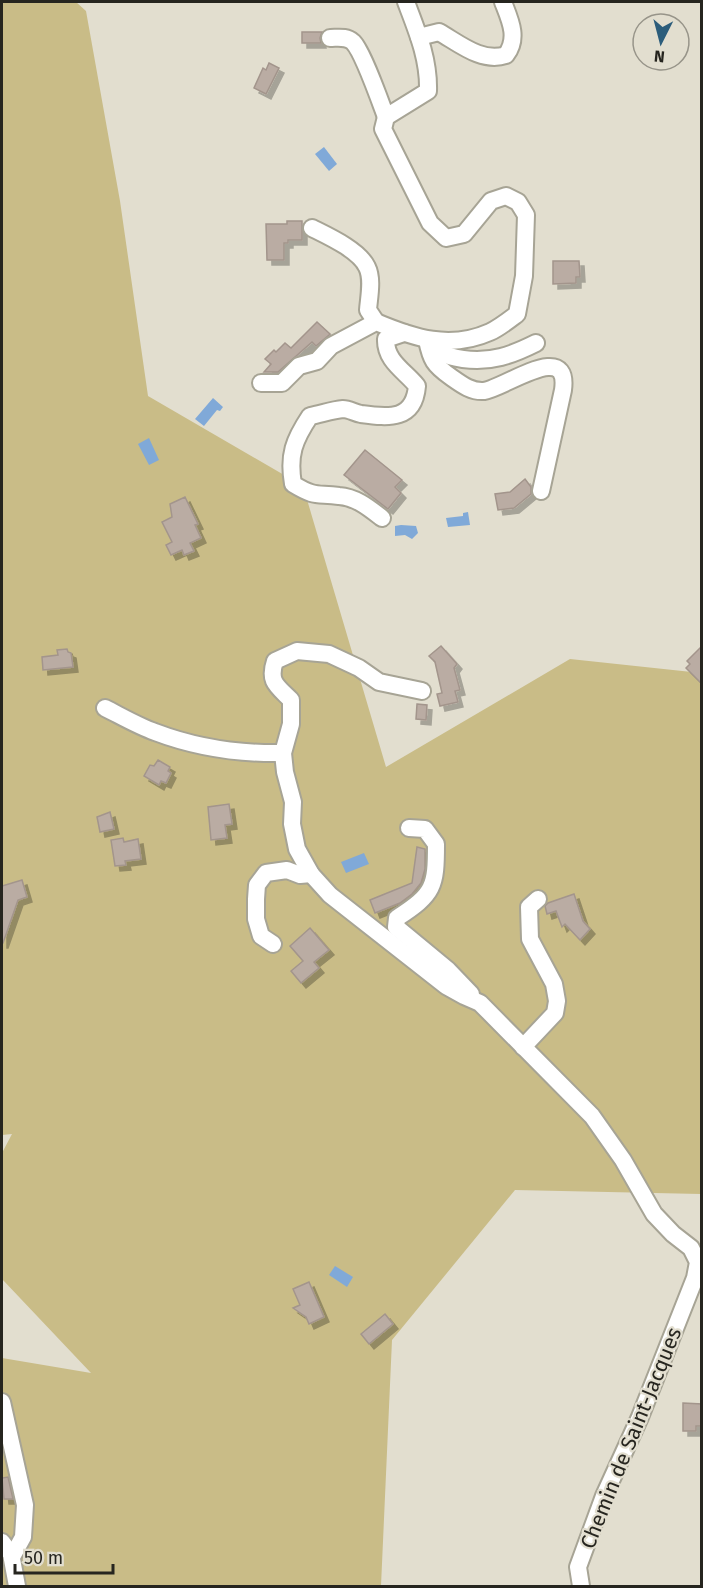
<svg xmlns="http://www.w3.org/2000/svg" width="703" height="1588" font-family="'Fira Sans',sans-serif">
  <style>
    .green { fill: #c9bc87 }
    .water { fill: #80a9d8 }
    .building { fill: #baaca3; stroke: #a3958c; stroke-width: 1.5; filter: url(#shadow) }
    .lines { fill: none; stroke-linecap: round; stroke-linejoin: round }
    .minor-casing { stroke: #a7a495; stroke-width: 20 }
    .minor { stroke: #fff; stroke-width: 16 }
    .labels { text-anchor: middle; stroke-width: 4.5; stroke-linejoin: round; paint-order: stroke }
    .street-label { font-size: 21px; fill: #26251f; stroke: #e2decf }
  </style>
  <defs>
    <filter id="shadow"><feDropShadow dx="5" dy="5" stdDeviation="0" flood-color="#0004"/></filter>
  </defs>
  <rect width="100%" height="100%" fill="#e2decf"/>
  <path class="green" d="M 2,2 L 76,2 L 86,11 L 120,201 L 148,396 L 303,486 L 386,767 L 570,659 L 701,673 L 701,1194 L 515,1190 L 392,1340 L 381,1586 L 2,1586 L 2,1358 L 91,1373 L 2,1279 L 2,1153 L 12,1134 L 2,1135 Z"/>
  <g class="water">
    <path d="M 324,147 L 337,164 L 329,171 L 315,154 Z"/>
    <path d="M 213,398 L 223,407 L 220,411 L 217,410 L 204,426 L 195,419 Z"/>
    <path d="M 149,438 L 159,460 L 149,465 L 138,444 Z"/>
    <path d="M 468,512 L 470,525 L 448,527 L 446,518 L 463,516 L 463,513 Z"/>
    <path d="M 401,525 L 416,526 L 418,533 L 412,539 L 405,535 L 395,536 L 395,526 Z"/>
    <path d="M 364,853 L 369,864 L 346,873 L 341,862 Z"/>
    <path d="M 335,1266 L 353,1277 L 347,1287 L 329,1275 Z"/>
  </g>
  <g class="building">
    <path d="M 302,32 L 322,32 L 320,38 L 321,43 L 302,43 Z"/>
    <path d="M 269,63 L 279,68 L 266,94 L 254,88 L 263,68 L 266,70 Z"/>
    <path d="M 287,221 L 302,221 L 302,240 L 288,240 L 288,243 L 284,243 L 284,260 L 267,260 L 266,224 L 287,224 Z"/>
    <path d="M 553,261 L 579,261 L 580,277 L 576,277 L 576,283 L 553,284 Z"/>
    <path d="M 317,322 L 330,334 L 329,335 L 316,346 L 312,342 L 278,372 L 264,372 L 271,364 L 265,359 L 274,350 L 276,352 L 285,343 L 291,348 Z"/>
    <path d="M 365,450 L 402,480 L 395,487 L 401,493 L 388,509 L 344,475 Z"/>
    <path d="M 525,479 L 531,487 L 531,494 L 514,508 L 498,510 L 495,494 L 510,492 Z"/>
    <path d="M 185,497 L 198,524 L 195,525 L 201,538 L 190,543 L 194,551 L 184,555 L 182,550 L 171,555 L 166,545 L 172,542 L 162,522 L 172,517 L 170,504 Z"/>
    <path d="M 441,646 L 457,664 L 454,668 L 460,690 L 455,691 L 458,702 L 440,706 L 437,694 L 442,693 L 435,662 L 429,656 Z"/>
    <path d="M 702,646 L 702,684 L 686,668 L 690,664 L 687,661 Z"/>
    <path d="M 67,649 L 68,652 L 71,653 L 73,667 L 43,670 L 42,657 L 58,655 L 57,650 Z"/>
    <path d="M 417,704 L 427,705 L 426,720 L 416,719 Z"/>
    <path d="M 158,760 L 170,767 L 168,771 L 171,773 L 166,783 L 161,781 L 159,785 L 144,776 L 150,765 L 154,766 Z"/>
    <path d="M 229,804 L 232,824 L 225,825 L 227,838 L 211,840 L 208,807 Z"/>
    <path d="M 110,812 L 114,829 L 100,832 L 97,817 Z"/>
    <path d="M 123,838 L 124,842 L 138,839 L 141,859 L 125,861 L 126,865 L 115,866 L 111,840 Z"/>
    <path d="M 417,847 L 425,849 L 425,869 L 421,883 L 412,894 L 400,903 L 375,913 L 370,900 L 412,883 Z"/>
    <path d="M 22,880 L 27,897 L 18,900 L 3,943 L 2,943 L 2,886 Z"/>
    <path d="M 574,894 L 583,921 L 590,929 L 580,940 L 565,924 L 562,927 L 556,911 L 547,914 L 545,906 L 548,903 Z"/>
    <path d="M 310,928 L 329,950 L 314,962 L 319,968 L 301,983 L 291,971 L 303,961 L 290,946 Z"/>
    <path d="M 309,1282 L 324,1317 L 309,1324 L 306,1317 L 293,1308 L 300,1305 L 293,1289 Z"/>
    <path d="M 385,1314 L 393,1324 L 369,1344 L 361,1334 Z"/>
    <path d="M 683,1403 L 702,1404 L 702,1426 L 696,1426 L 696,1431 L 683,1431 Z"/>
    <path d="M 8,1477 L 13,1499 L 4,1499 L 2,1478 Z"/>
  </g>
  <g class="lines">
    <defs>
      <g id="minor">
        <path d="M 419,37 L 439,32 C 460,44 482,63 506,55 C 519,38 510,20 503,2"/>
        <path d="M 330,38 C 338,38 346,36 353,42 C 363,52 380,101 386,117"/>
        <path d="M 312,228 C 328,236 359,250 367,267 C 373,279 369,297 368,310 L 376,322"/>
        <path d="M 427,340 C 431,360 434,365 451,377 C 461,384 471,392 484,391 C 505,388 570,339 563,390 L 541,491"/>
        <path d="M 427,340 C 431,344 436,349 441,352 C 447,356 456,358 463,359 C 491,363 512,355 536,343"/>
        <path d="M 261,383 L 282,383 L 299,366 L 317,361 L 331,346 L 376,322 C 414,338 450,350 490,332 C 499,328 509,320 517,314 L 524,276 L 526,215 L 518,202 L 506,196 L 491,201 L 464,234 L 446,238 L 430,223 L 383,129 L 386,117 L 428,91 C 429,59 417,31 406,2"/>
        <path d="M 382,518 C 369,508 356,497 339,496 C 316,493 316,498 293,484 C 288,455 294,440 310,416 C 321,414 332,410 343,409 C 349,409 355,413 361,414 C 390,418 414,420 417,386 C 405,371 385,361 386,339 L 404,333"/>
        <path d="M 422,691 L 379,682 L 359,668 L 329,654 L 297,651 L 275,661 C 268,682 277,686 291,700 L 291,724 L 283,753 L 285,772 L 293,802 L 292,824 L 297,849 L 311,874 L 330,895 L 446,986 L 464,996 L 480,1003 L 592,1116 L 623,1160 L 654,1214 L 673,1234 L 691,1248 L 698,1262 L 695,1278 L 640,1417 L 604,1496 L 578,1567 L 581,1586"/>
        <path d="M 105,708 C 121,716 138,726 155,732 C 197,748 238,754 283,753"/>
        <path d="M 409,828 L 425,829 L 436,844 C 436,887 434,894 397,918 L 396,927 L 448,970 L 471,994"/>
        <path d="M 273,944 L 261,936 L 256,919 L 256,899 L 257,885 L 266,873 L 287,870 L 300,875 L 311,874"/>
        <path d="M 523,1047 L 555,1013 L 557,1001 L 554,984 L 530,939 L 529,907 L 538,899"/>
        <path d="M 2,1402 L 25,1505 L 23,1537 L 12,1557"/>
        <path d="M 2,1542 L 11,1554 L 17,1586"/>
      </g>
    </defs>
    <use href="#minor" class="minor-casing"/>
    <use href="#minor" class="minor"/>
  </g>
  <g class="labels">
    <g class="street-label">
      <text transform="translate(631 1438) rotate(-68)" y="7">Chemin de Saint-Jacques</text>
    </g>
  </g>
  <rect width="703" height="1588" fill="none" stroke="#26251f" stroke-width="6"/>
  <g transform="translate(661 42) rotate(186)"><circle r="28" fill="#e2decf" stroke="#979489" stroke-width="1.5"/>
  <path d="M0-4.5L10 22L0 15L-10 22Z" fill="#2c5d7b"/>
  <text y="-9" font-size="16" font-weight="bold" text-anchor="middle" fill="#26251f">N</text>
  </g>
  <path d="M15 1564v9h98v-9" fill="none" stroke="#26251f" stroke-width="3"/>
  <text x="24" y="1564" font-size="18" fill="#26251f" stroke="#e2decf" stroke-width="4.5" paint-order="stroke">50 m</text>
</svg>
